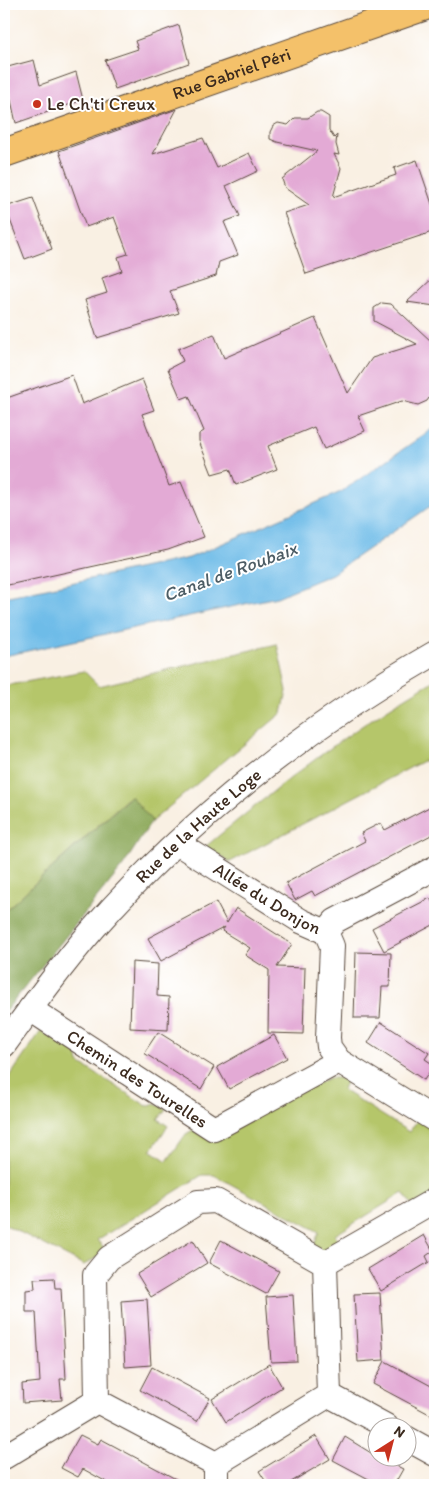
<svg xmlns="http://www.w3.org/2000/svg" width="439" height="1489" font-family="Itim,sans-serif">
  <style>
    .green { fill: #b5c66a; stroke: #787844 }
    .forest { fill: #90ab5e; stroke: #666a3e }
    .water { fill: #6ebce8; stroke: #547383 }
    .building { fill: #e3aad5 }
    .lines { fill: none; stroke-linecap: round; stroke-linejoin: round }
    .minor-casing { stroke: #58483c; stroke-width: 26 }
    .major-casing { stroke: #58483c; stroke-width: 30 }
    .minor { stroke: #fff; stroke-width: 24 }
    .major { stroke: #f4c16a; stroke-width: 28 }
    .poi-dot { fill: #c8321e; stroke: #fff; stroke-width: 2 }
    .labels { text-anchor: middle; stroke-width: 4; stroke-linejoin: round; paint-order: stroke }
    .street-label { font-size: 18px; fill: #3b2a1e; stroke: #fff }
    .poi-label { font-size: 18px; fill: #3b2a1e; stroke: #fff; text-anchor: start }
    .water-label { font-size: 19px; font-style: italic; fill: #4d5d65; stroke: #fff }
  </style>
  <rect width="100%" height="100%" fill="#fff"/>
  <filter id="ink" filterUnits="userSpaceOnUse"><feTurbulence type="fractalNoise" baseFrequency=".02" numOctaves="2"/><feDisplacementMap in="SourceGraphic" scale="10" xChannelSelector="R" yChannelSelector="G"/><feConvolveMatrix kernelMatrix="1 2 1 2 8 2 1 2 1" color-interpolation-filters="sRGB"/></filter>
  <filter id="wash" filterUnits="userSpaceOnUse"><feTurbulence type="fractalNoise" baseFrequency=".0096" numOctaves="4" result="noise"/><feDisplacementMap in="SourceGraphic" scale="20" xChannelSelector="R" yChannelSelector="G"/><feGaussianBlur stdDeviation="1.12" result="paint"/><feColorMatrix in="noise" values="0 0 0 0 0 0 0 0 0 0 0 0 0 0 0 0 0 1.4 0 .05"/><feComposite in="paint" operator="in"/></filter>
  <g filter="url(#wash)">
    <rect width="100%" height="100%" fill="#f9f0e3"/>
    <g class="green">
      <path d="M 277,644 L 287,691 L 282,713 L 152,821 L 130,796 L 6,910 L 4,916 L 4,686 L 84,671 L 99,686 Z"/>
      <path d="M 435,680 L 435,762 L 423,761 L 230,862 L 205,847 C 279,786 352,727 435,680 Z"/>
      <path d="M 41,1031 L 77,1053 L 79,1063 L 147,1106 L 155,1103 L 166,1109 L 158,1119 L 168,1126 L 151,1150 L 167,1161 L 186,1134 L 193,1130 L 205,1137 L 329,1078 L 344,1078 L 347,1080 L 343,1089 L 346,1092 L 409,1132 L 419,1118 L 435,1126 L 435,1194 L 412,1205 L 403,1193 L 335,1235 L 343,1249 L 330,1253 L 313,1248 L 319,1232 L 214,1175 L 202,1175 L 97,1240 L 107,1251 L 84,1265 L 4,1224 L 4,1085 Z"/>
    </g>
    <path class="forest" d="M 131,796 L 152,821 L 123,866 L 4,1013 L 4,916 L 6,910 Z"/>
    <path class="water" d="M 435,427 L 435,503 L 332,574 L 277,597 L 4,656 L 4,597 L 189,558 L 341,492 Z"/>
    <g id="blocks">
      <g class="building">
        <path d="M 179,25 L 189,63 L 115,89 L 105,60 L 138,49 L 135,41 Z"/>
        <path d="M 34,60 L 40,85 L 76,72 L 83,100 L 16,123 L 4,68 Z"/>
        <path d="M 177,109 L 153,154 L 203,138 L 217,168 L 249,153 L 258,171 L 226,186 L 240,216 L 224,222 L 238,255 L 219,262 L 216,276 L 170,291 L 179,313 L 97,338 L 85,300 L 107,293 L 102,278 L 122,271 L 118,257 L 128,254 L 114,217 L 86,227 L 59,151 Z"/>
        <path d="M 317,112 L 321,112 L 329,117 L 329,130 L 334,138 L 337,135 L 336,144 L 339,155 L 334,154 L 341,168 L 333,197 L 396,175 L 394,168 L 417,160 L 435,213 L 435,231 L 306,274 L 284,213 L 309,205 L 285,188 L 282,179 L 317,151 L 277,142 L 270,139 L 270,132 L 273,126 L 278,123 L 288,125 L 295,118 L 308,118 Z"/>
        <path d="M 33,198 L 52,249 L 25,259 L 5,207 Z"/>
        <path d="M 435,276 L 435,306 L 407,302 Z"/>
        <path d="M 382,303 L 391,304 L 431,341 L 435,339 L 435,389 L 427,401 L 418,405 L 402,401 L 358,416 L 365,431 L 324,449 L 314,427 L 268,446 L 277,469 L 236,485 L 230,469 L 212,474 L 199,441 L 199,434 L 204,431 L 189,396 L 181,399 L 168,369 L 183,361 L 178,349 L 214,334 L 224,358 L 315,318 L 348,393 L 372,358 L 417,344 L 374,321 L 374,308 Z"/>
        <path d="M 72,375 L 82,404 L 142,379 L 154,410 L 142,414 L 169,486 L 181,482 L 204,537 L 168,550 L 8,585 L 4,573 L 4,399 Z"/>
        <path d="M 435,804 L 435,833 L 315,896 L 312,891 L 295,900 L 286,883 L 365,841 L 361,833 L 381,823 L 385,830 Z"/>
        <path d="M 430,898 L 435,907 L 435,924 L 384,951 L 372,928 Z"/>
        <path d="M 216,902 L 227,923 L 236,908 L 292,944 L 277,967 L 305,968 L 303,1034 L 268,1033 L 269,970 L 245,955 L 250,948 L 222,931 L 225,927 L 161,961 L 148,938 Z"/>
        <path d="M 356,952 L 391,953 L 390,987 L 382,987 L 380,1018 L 354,1018 Z"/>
        <path d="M 132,962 L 158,964 L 157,996 L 169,997 L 168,1030 L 130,1028 Z"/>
        <path d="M 381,1022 L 429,1053 L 425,1059 L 434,1065 L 424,1080 L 368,1043 Z"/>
        <path d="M 158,1032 L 214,1067 L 201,1089 L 144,1053 Z"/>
        <path d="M 274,1035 L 287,1058 L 229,1089 L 217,1067 Z"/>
        <path d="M 424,1235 L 433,1251 L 426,1256 L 429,1262 L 381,1291 L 368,1269 Z"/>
        <path d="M 193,1240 L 207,1263 L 151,1297 L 137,1274 Z"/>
        <path d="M 221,1240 L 279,1271 L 266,1294 L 209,1263 Z"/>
        <path d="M 54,1278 L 55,1288 L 61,1288 L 64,1343 L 66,1379 L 60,1379 L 62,1400 L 23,1403 L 22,1384 L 40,1382 L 36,1312 L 26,1312 L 26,1290 L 35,1289 L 34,1279 Z"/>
        <path d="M 380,1293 L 384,1360 L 358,1362 L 354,1294 Z"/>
        <path d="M 293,1295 L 297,1361 L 271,1362 L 266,1297 Z"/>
        <path d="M 147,1299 L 151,1365 L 125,1367 L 121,1301 Z"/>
        <path d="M 385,1361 L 435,1388 L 435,1417 L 373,1384 Z"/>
        <path d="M 269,1364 L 282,1387 L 226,1422 L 212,1399 Z"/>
        <path d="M 152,1367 L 210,1398 L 197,1421 L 140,1390 Z"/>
        <path d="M 80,1435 L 98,1444 L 101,1439 L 187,1485 L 112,1485 L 83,1469 L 78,1477 L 61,1468 Z"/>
        <path d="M 316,1436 L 330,1459 L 286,1485 L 268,1485 L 259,1471 Z"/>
        <path d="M 345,1437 L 376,1456 L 403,1469 L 394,1485 L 380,1485 L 333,1460 Z"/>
      </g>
    </g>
  </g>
  <g filter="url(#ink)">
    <use href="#blocks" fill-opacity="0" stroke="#58483c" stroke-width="1"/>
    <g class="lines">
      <defs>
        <g id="minor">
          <path id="s1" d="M 177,843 L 301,921 L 326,932 L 335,921 L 435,868"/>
          <path d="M 326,932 L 332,946 L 328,1038 L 329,1047 L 339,1061 L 435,1120"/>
          <path id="s2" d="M 30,1009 L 214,1129 L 339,1061"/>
          <path id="s3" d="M 4,1045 C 33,1005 62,965 94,928 C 190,819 309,725 435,653"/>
          <path d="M 325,1263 L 435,1200"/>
          <path d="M 329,1395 L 386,1426"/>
          <path d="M 97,1401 L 95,1275 L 109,1258 L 198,1202 L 216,1201 L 325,1263 L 329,1395 L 216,1464"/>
          <path d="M 406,1438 L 435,1454"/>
          <path d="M 4,1457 L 97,1401 L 216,1464 L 216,1485"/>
        </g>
        <g id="major">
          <path id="s4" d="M 4,153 L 431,4"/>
        </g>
      </defs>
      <use href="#minor" class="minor-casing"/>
      <use href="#major" class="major-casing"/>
      <use href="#minor" class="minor"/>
      <use href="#major" class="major"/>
    </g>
  </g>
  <circle class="poi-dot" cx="37" cy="104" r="5"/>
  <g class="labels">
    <g class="street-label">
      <text dy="6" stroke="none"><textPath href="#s4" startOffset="241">Rue Gabriel Péri</textPath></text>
      <text dy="6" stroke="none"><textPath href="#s3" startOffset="294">Rue de la Haute Loge</textPath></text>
      <text dy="6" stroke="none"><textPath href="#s1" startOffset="106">Allée du Donjon</textPath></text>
      <text dy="6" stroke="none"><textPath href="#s2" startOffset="128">Chemin des Tourelles</textPath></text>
    </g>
    <g class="poi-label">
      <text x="47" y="110">Le Ch'ti Creux</text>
    </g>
    <g class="water-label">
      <text transform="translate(230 571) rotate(-20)" y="7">Canal de Roubaix</text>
    </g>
  </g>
  <rect width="439" height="1489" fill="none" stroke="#fff" stroke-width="20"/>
  <g transform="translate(392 1442) rotate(36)"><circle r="24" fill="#ffffff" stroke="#b1aaa5"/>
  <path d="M0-4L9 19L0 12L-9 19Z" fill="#c8321e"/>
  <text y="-8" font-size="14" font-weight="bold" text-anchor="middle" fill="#3b2a1e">N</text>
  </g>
</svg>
